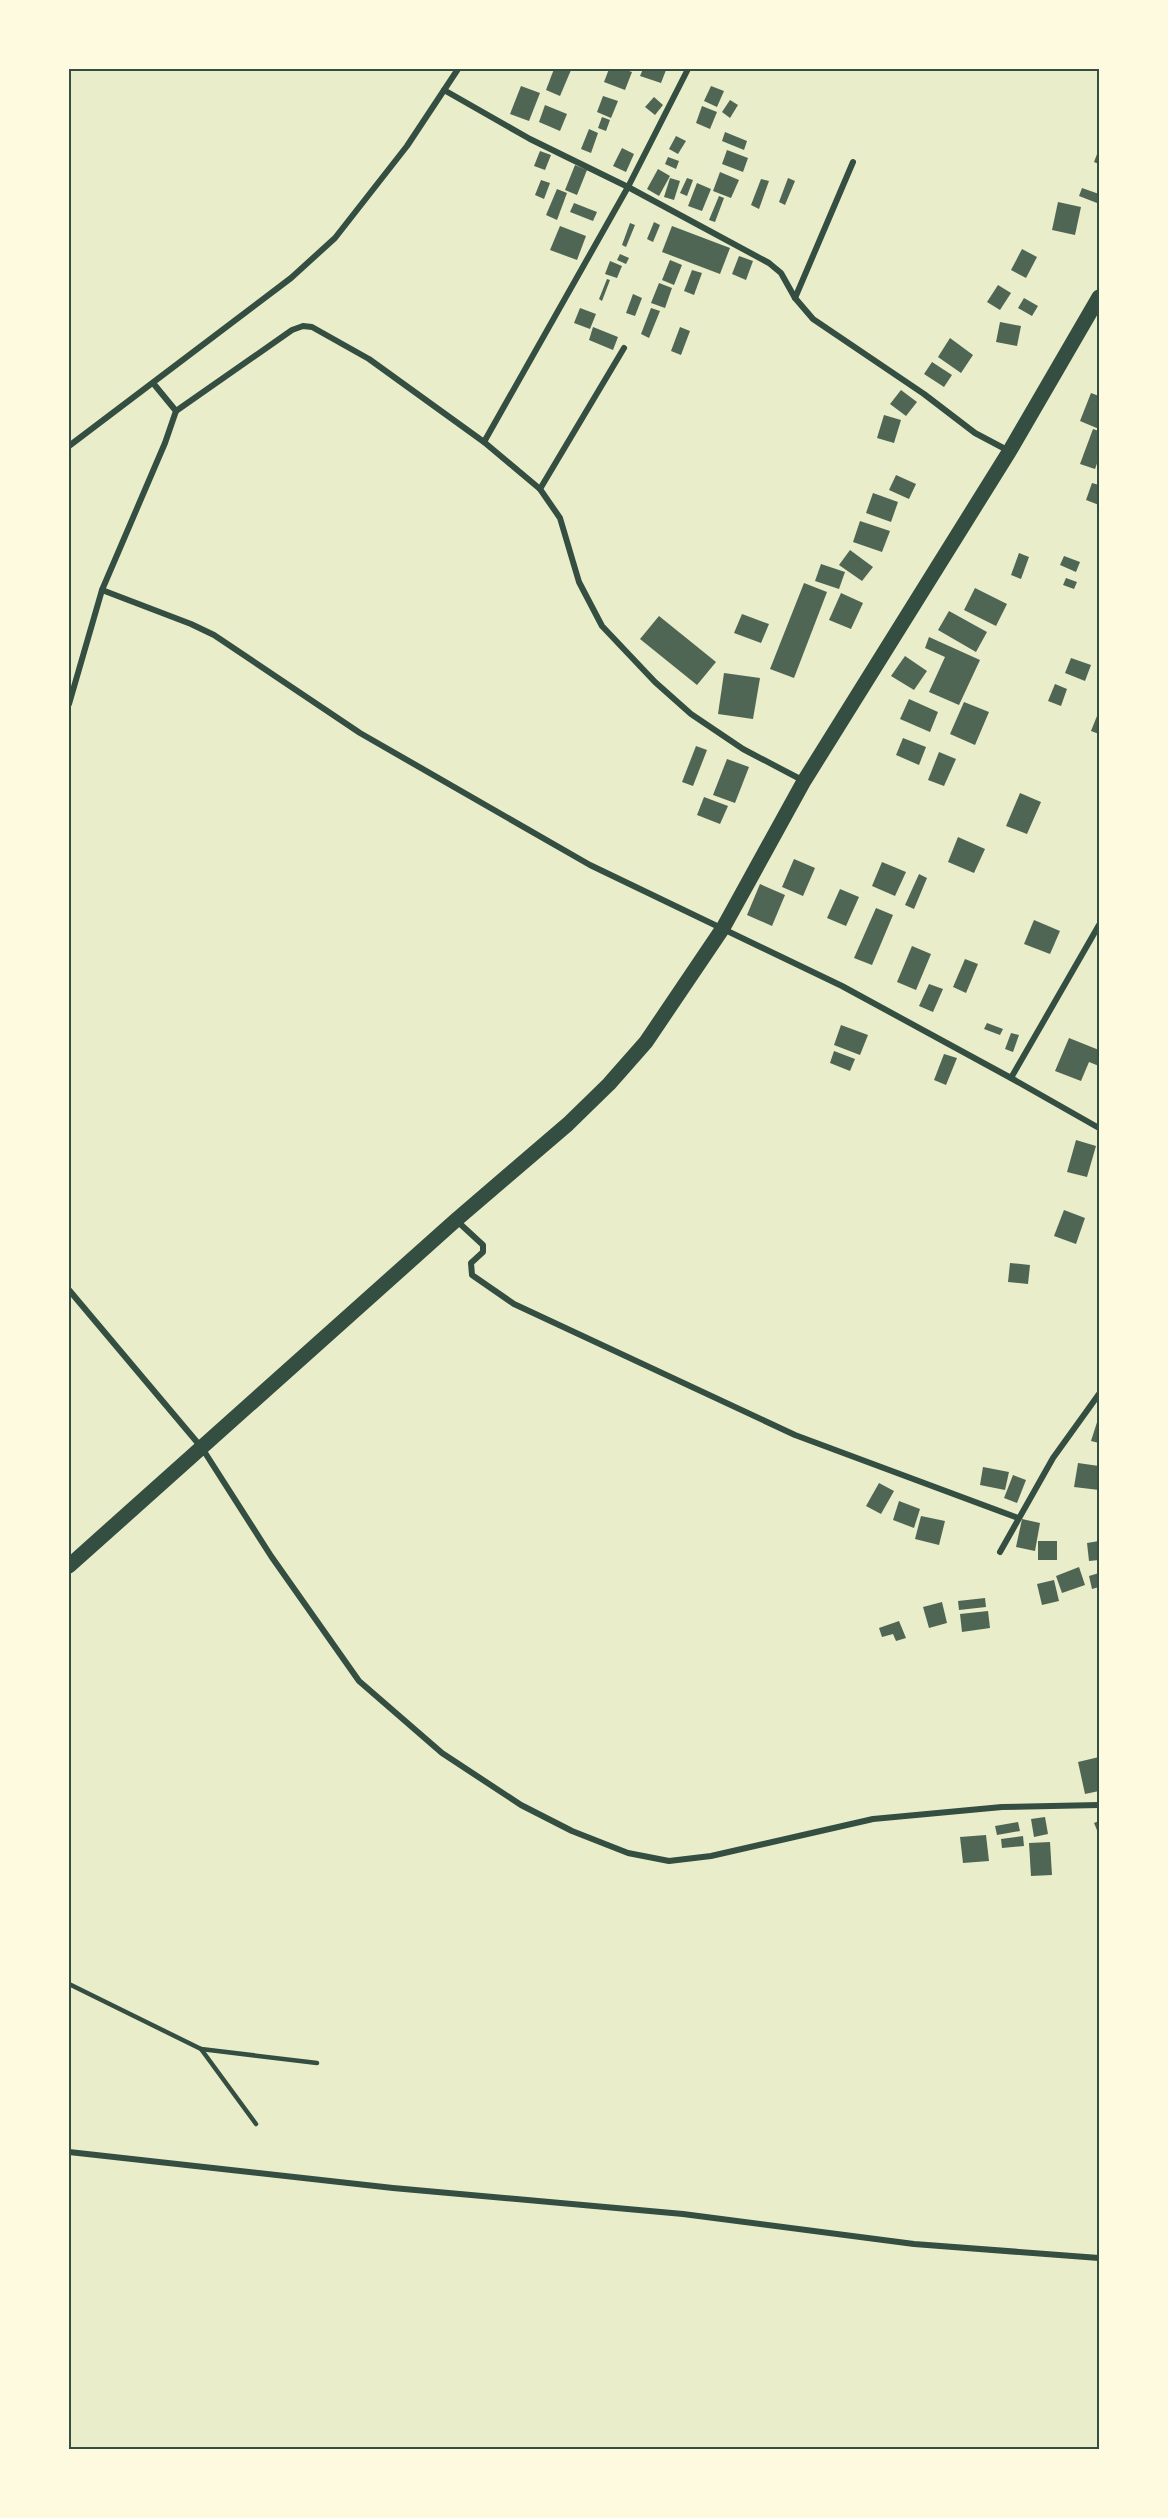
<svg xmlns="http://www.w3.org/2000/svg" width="1168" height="2518" font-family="'PT Sans Narrow',sans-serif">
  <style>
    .building { fill: #4f6655 }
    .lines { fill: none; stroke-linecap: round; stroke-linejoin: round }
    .service { stroke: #344e41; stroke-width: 4.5 }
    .minor { stroke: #344e41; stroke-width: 6 }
    .primary { stroke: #344e41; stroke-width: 15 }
    .neatline { fill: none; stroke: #344e41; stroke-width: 2 }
  </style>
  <rect width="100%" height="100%" fill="#e9edc9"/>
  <g class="building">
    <path d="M 554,69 L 571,70 L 560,96 L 546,90 Z"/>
    <path d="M 609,69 L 623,69 L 632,72 L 625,90 L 604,82 Z"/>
    <path d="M 643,69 L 663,69 L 666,70 L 661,83 L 640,76 Z"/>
    <path d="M 521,86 L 540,93 L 529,121 L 510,114 Z"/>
    <path d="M 711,86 L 724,91 L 717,107 L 704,101 Z"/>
    <path d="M 603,96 L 618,101 L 611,118 L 597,112 Z"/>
    <path d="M 654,97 L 663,105 L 655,115 L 645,107 Z"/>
    <path d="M 730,100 L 738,105 L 730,118 L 722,112 Z"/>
    <path d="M 545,105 L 567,114 L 560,131 L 539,122 Z"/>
    <path d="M 702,106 L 717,112 L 710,129 L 696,123 Z"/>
    <path d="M 602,117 L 610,120 L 606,131 L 598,128 Z"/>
    <path d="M 589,129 L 598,133 L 591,153 L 581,149 Z"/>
    <path d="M 725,132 L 747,141 L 744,150 L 722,141 Z"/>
    <path d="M 676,136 L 686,141 L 678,154 L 669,149 Z"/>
    <path d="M 622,148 L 634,154 L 626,172 L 613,166 Z"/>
    <path d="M 1099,149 L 1099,164 L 1094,162 Z"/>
    <path d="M 727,150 L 748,158 L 743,172 L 722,164 Z"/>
    <path d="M 540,151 L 551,155 L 545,170 L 534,166 Z"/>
    <path d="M 668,157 L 679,161 L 676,169 L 665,164 Z"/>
    <path d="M 575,165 L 587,170 L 577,195 L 565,190 Z"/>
    <path d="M 658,169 L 670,176 L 659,196 L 647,189 Z"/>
    <path d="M 720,172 L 739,180 L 731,198 L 713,191 Z"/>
    <path d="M 670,178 L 680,181 L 674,200 L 664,197 Z"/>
    <path d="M 687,178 L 693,180 L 687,196 L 680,193 Z"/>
    <path d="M 788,178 L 795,181 L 785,205 L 779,202 Z"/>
    <path d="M 761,179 L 769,181 L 759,209 L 751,205 Z"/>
    <path d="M 541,180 L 550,183 L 544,199 L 535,195 Z"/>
    <path d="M 697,183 L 711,189 L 702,211 L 688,206 Z"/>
    <path d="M 1082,188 L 1099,194 L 1097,203 L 1079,196 Z"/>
    <path d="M 557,189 L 567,193 L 557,220 L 546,215 Z"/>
    <path d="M 719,196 L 724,198 L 715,222 L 709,220 Z"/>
    <path d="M 1058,202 L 1081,207 L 1075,235 L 1052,230 Z"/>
    <path d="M 574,203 L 597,212 L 593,221 L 570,212 Z"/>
    <path d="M 654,222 L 660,225 L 653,242 L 647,239 Z"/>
    <path d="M 630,223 L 635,225 L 626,247 L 622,245 Z"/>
    <path d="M 560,226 L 586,236 L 577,260 L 550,250 Z"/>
    <path d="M 672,226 L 730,248 L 720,274 L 662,252 Z"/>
    <path d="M 1022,249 L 1037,257 L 1026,278 L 1011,270 Z"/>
    <path d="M 620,254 L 629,258 L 626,264 L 617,260 Z"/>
    <path d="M 739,256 L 753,261 L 746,280 L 732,274 Z"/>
    <path d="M 670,260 L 682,265 L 674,285 L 662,280 Z"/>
    <path d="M 610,261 L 622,266 L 617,278 L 605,274 Z"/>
    <path d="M 692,270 L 702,273 L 694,295 L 684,291 Z"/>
    <path d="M 607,279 L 610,280 L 602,301 L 599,299 Z"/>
    <path d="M 659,283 L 672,288 L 665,308 L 651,303 Z"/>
    <path d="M 998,285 L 1011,293 L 1000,310 L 987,302 Z"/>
    <path d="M 633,294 L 642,298 L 635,316 L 626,313 Z"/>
    <path d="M 1024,298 L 1038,306 L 1032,316 L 1018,308 Z"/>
    <path d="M 580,308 L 596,314 L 590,329 L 574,323 Z"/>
    <path d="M 651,308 L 660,311 L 649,338 L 641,334 Z"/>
    <path d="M 1000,322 L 1021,326 L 1017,346 L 996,342 Z"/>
    <path d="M 593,327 L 618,337 L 613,350 L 589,340 Z"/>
    <path d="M 680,327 L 690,331 L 681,355 L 671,351 Z"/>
    <path d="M 950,338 L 973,355 L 961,373 L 938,357 Z"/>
    <path d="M 932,362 L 952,375 L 944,387 L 924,374 Z"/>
    <path d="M 901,390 L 917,402 L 906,416 L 890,404 Z"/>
    <path d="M 1091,393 L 1099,396 L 1099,429 L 1080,421 Z"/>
    <path d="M 884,415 L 901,420 L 894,443 L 877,438 Z"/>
    <path d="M 1093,429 L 1099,431 L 1099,458 L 1095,469 L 1080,464 Z"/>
    <path d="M 896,475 L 916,484 L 909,499 L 889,490 Z"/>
    <path d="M 1092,483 L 1099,485 L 1099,505 L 1086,500 Z"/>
    <path d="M 873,493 L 898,502 L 891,522 L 866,513 Z"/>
    <path d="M 860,521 L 890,531 L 882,552 L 853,542 Z"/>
    <path d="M 850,550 L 873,567 L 862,581 L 839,565 Z"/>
    <path d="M 1019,553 L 1029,557 L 1021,579 L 1011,575 Z"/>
    <path d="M 1064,556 L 1080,562 L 1076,572 L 1060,565 Z"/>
    <path d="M 821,564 L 845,572 L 839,589 L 815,581 Z"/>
    <path d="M 1066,578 L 1077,582 L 1074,589 L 1063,585 Z"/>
    <path d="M 804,583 L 827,592 L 794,678 L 770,669 Z"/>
    <path d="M 975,588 L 1007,604 L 996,626 L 964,610 Z"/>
    <path d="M 841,593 L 863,603 L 851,629 L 829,620 Z"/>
    <path d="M 949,611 L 987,632 L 976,652 L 938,630 Z"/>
    <path d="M 742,614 L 769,624 L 761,643 L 734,633 Z"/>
    <path d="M 659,616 L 716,662 L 697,685 L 640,639 Z"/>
    <path d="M 929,637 L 980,660 L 959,705 L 929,692 L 945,657 L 925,648 Z"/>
    <path d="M 905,656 L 927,671 L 914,690 L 891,676 Z"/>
    <path d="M 1071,658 L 1091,665 L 1085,681 L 1065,673 Z"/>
    <path d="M 724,673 L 760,678 L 753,719 L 718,714 Z"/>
    <path d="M 1055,684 L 1067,689 L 1061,706 L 1048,701 Z"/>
    <path d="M 909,699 L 938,712 L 930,732 L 900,719 Z"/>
    <path d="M 964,702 L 989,712 L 975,745 L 950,734 Z"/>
    <path d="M 1097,716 L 1099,717 L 1099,734 L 1091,731 Z"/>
    <path d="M 903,738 L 926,747 L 919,765 L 896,755 Z"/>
    <path d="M 696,746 L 707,750 L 693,786 L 682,782 Z"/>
    <path d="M 939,752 L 956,759 L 944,786 L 928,780 Z"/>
    <path d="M 727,759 L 749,767 L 735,803 L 713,795 Z"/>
    <path d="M 1020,793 L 1041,802 L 1027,834 L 1006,826 Z"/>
    <path d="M 704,797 L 728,806 L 720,824 L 697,815 Z"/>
    <path d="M 958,837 L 985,849 L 974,873 L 948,862 Z"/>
    <path d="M 794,859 L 815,868 L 803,896 L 782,887 Z"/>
    <path d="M 882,862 L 906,872 L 895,896 L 872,886 Z"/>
    <path d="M 919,874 L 927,878 L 914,909 L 905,905 Z"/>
    <path d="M 760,884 L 785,895 L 772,926 L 747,915 Z"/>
    <path d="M 840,889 L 859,897 L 846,926 L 827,918 Z"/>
    <path d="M 876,908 L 893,915 L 872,965 L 854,958 Z"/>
    <path d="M 1034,920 L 1060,931 L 1050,954 L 1024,944 Z"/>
    <path d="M 912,946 L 931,954 L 916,990 L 897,982 Z"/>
    <path d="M 965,959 L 978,964 L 966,993 L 953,987 Z"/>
    <path d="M 929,984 L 943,989 L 933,1012 L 919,1006 Z"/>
    <path d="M 987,1023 L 1003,1029 L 1000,1035 L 984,1029 Z"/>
    <path d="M 841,1025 L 868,1035 L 860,1055 L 834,1045 Z"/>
    <path d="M 1011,1033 L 1019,1035 L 1013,1052 L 1005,1049 Z"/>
    <path d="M 1069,1038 L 1099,1050 L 1099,1066 L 1089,1062 L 1081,1081 L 1055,1071 Z"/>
    <path d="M 834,1051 L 855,1059 L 850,1071 L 830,1063 Z"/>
    <path d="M 944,1054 L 957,1058 L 946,1085 L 934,1080 Z"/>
    <path d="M 1076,1140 L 1096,1146 L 1087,1177 L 1067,1172 Z"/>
    <path d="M 1064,1210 L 1085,1218 L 1076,1244 L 1054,1236 Z"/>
    <path d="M 1010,1263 L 1030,1265 L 1028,1284 L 1008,1282 Z"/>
    <path d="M 1099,1416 L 1099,1443 L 1091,1441 Z"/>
    <path d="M 1078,1463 L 1099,1466 L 1099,1490 L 1074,1487 Z"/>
    <path d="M 983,1467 L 1009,1472 L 1005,1490 L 980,1485 Z"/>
    <path d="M 1013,1475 L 1026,1480 L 1017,1503 L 1004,1498 Z"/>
    <path d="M 879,1483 L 894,1491 L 881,1514 L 866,1506 Z"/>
    <path d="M 899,1501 L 920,1509 L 914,1528 L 893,1520 Z"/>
    <path d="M 921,1516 L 945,1521 L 939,1545 L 915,1539 Z"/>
    <path d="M 1022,1519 L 1040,1523 L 1035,1551 L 1016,1547 Z"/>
    <rect x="1038" y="1541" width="19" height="19"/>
    <path d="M 1099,1541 L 1099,1560 L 1089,1561 L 1087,1543 Z"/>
    <path d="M 1079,1567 L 1085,1585 L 1062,1593 L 1056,1576 Z"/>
    <path d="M 1099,1573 L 1099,1587 L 1092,1589 L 1089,1576 Z"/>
    <path d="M 1054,1580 L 1059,1601 L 1042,1605 L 1037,1584 Z"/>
    <path d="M 985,1598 L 986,1607 L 959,1610 L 958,1601 Z"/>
    <path d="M 942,1602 L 947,1623 L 929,1628 L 923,1607 Z"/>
    <path d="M 988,1611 L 990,1628 L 962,1632 L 960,1614 Z"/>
    <path d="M 899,1621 L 906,1638 L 896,1641 L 893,1634 L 882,1637 L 879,1628 Z"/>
    <path d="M 1099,1757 L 1099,1791 L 1085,1794 L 1078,1762 Z"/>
    <path d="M 1045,1817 L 1048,1834 L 1034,1837 L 1031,1819 Z"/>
    <path d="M 1099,1821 L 1099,1835 L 1094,1823 Z"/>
    <path d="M 1018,1822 L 1020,1831 L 997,1835 L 995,1826 Z"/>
    <path d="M 986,1835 L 989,1861 L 963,1863 L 960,1837 Z"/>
    <path d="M 1023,1836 L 1024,1846 L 1002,1848 L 1001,1839 Z"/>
    <path d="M 1050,1842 L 1052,1875 L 1031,1876 L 1029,1843 Z"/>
  </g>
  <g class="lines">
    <g class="service">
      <path d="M 69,1984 L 201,2049 L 317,2063"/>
      <path d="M 201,2049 L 256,2124"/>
    </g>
    <g class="minor">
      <path d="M 444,90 L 530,139 L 628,187 L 769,263 L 781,273 L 795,298 L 813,319 L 924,394 L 975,433 L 1009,451"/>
      <path d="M 795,298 L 853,162"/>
      <path d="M 176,411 L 292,330 L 303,326 L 312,327 L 369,359 L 484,442 L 540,489 L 560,518 L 579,582 L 602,626 L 655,682 L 691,714 L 743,749 L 804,781"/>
      <path d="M 484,442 L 628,187 L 688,69"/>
      <path d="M 69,446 L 291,278 L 335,238 L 407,146 L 458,69"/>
      <path d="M 540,489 L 624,348"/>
      <path d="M 102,590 L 191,624 L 214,635 L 360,733 L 590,865 L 842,986 L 1011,1078 L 1099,1128"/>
      <path d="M 69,704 L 102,590 L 165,443 L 176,411 L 153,383"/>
      <path d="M 1011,1078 L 1099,925"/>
      <path d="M 457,1221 L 483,1245 L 483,1252 L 471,1263 L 472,1275 L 514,1304 L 795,1435 L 1018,1518"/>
      <path d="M 69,1290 L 202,1448 L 271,1556 L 359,1681 L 442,1753 L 521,1805 L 572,1831 L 628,1853 L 669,1861 L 711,1856 L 873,1819 L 1002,1807 L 1099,1805"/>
      <path d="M 1000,1552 L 1053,1458 L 1099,1394"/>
      <path d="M 69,2152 L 393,2188 L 683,2214 L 914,2244 L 1099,2258"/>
    </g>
    <path class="primary" d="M 69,1566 L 456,1220 L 568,1124 L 609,1084 L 646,1042 L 723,928 L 804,781 L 1009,452 L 1099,297"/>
  </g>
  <rect width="1168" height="2518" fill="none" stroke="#fefae0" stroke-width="141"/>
  <rect x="70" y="70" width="1028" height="2378" class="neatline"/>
</svg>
